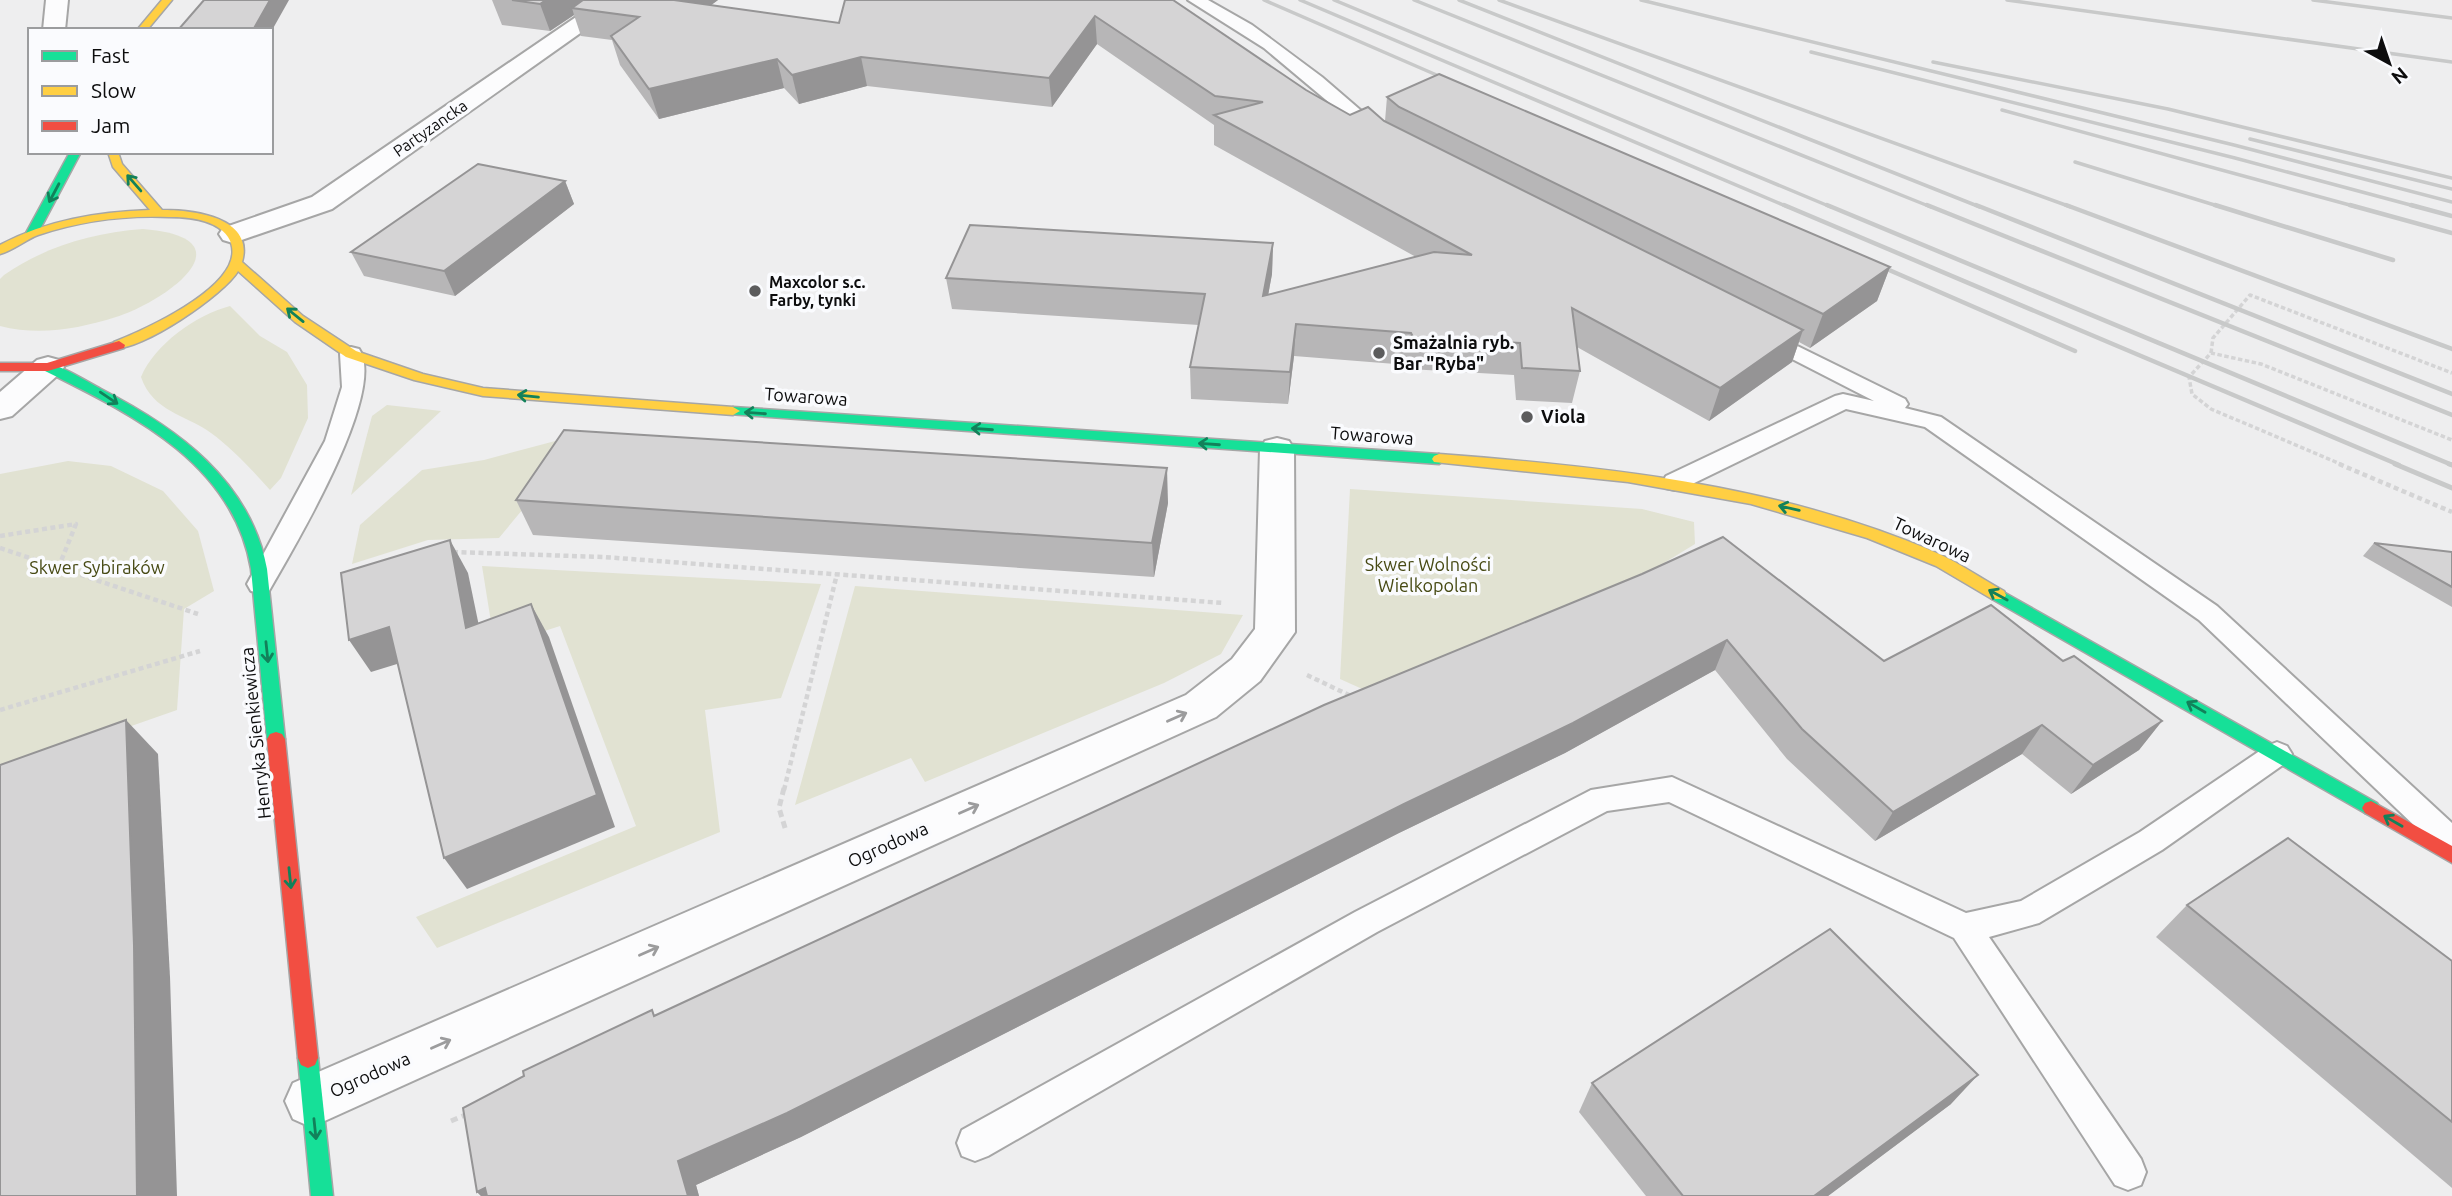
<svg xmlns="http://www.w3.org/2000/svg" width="2452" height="1196" font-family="Ubuntu,sans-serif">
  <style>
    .green { fill: #e1e2d2 }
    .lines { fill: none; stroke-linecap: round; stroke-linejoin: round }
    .lane-casing { stroke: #a6a6a6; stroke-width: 4 }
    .street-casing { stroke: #a6a6a6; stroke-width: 4 }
    .fast-casing { stroke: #a6a6a6; stroke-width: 3 }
    .slow-casing { stroke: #a6a6a6; stroke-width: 3 }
    .jam-casing { stroke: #a6a6a6; stroke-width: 3 }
    .path-far2 { stroke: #d4d4d5; stroke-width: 3.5; stroke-dasharray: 4.5 2.5; stroke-linecap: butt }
    .path-far1 { stroke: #d4d4d5; stroke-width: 4.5; stroke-dasharray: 5 3.5; stroke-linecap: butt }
    .path { stroke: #d4d4d5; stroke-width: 5; stroke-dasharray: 7 4.5; stroke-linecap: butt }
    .lane { fill: #fcfcfd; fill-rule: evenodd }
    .street { fill: #fcfcfd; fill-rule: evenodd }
    .fast { fill: #16e098; fill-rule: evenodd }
    .slow { fill: #ffcf43; fill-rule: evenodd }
    .jam { fill: #f24e42; fill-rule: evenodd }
    .rail-far2 { stroke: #c8c9c9; stroke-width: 3.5 }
    .rail-far1 { stroke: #c8c9c9; stroke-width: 4.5 }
    .rail { stroke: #c8c9c9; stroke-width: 5 }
    .wall { fill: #b7b6b7 }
    .shaded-wall { fill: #959495 }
    .building { fill: #d5d4d5; stroke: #959495; stroke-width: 2 }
    .oneway { stroke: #12815a }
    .oneway2 { stroke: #9c9c9d }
    .poi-dot { fill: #5c5c5d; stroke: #fafbfe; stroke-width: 2.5 }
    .labels { text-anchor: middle; stroke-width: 7; stroke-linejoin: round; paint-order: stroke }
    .far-street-label { font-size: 16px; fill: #0d0d0e; stroke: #fafbfe }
    .far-poi-label { font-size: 16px; font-weight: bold; fill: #0d0d0e; stroke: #fafbfe; text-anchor: start }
    .poi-label { font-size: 18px; font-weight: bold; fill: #0d0d0e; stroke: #fafbfe; text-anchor: start }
    .street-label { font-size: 18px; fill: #0d0d0e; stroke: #fafbfe }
    .park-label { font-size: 18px; fill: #474a14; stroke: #fafbfe }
  </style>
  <rect width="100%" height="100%" fill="#eeeeef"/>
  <g class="green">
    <path d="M 143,229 C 252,238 168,300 116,317 C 78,329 39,336 0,326 L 0,279 L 4,275 C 47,246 91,233 143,229 Z"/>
    <path d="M 230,306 L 260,336 L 287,352 L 307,385 L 308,418 L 281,478 L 270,490 C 252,470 233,449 211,433 C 185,414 153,412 141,377 C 155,344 196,315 230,306 Z"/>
    <path d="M 387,405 L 441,411 L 351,495 L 372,416 Z"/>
    <path d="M 559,440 L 580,440 L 499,538 L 428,540 L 352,564 L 360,525 L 422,470 L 484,460 Z"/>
    <path d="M 68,461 L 111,466 L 163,491 L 198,531 L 214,591 L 184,609 L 177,710 L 0,772 L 0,474 Z"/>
    <path d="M 1350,489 L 1642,509 L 1694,522 L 1695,544 L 1633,582 L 1369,692 L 1340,679 Z"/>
    <path d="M 482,566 L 821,584 L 781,698 L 705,710 L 720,832 L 437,948 L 416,917 L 636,826 L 560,626 L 495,647 Z"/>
    <path d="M 855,586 L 1243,615 L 1221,654 L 1164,683 L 925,782 L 911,758 L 795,805 Z"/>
  </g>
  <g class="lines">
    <defs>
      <g id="lane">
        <path d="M 1188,0 L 1208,0 L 1252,25 L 1322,77 L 1387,133 L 1390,137 L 1387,141 L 1375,141 L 1264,48 Z"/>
        <path d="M 1763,329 L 1905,399 L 1908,404 L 1905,408 L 1941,417 L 2217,606 L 2452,823 L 2452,855 L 2441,851 L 2199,620 L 1925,427 L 1846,409 L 1684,488 L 1675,490 L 1666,488 L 1663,482 L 1666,476 L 1835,396 L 1843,394 L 1874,401 L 1755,340 L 1752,335 L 1755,330 Z"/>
        <path d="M 351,347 L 359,349 C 388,391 293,549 269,591 L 260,593 L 251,591 L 247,584 L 325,441 L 342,387 L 340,354 L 343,349 Z"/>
        <path d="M 2277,742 L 2287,746 L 2292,754 L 2287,762 L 2162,850 L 2039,923 L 1989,937 L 2141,1159 L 2146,1172 L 2141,1185 L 2128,1190 L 2115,1185 L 1954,938 L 1669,802 L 1607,811 L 1377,932 L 988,1156 L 975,1161 L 962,1156 L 957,1143 L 962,1130 L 1355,912 L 1591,790 L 1672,777 L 1966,913 L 2021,901 L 2140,832 L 2267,746 Z"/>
      </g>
      <g id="street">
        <path d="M 46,0 L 68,0 L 65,30 L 43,30 Z"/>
        <path d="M 601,0 L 627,0 L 332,209 L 233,243 L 223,240 L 219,234 L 223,228 L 312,197 Z"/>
        <path d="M 48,357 L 59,360 L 64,367 L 59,374 L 12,416 L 0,419 L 0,392 L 37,360 Z"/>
        <path d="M 1277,438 L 1289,441 L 1294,449 L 1295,632 L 1260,681 L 1216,717 L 329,1119 L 311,1127 L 293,1119 L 285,1101 L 293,1083 L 1186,695 L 1232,659 L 1255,629 L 1260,449 L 1265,441 Z"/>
      </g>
      <g id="fast">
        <path d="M 70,152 L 81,152 L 38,233 L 36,235 L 28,235 L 26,233 Z"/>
        <path d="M 48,363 C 66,368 84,380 101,389 C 177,428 250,480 267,569 L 285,739 L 282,744 L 276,746 L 270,744 L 267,739 L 251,569 C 233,462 131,414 43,370 L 41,367 Z"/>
        <path d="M 733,407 L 1439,454 L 1446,459 L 1439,464 L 728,414 L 726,411 Z"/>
        <path d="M 1998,589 L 2377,803 L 2380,808 L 2377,813 L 2371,815 L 2365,813 L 1992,599 L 1990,595 L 1992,591 Z"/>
        <path d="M 308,1048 L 315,1051 L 318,1058 L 333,1196 L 311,1196 L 298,1058 L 301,1051 Z"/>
      </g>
      <g id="slow">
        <path d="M 162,0 L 172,0 L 147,30 L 137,30 Z"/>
        <path d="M 108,152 L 118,152 L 122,164 L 162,210 C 193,210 255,217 242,262 L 303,316 L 356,351 L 423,374 L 483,388 L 733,407 L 740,411 L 733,415 L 483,396 L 414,380 L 346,357 L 295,322 L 238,271 C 225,294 140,352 114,348 L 114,342 C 144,330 256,281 228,237 C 216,219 188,217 169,217 C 126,215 80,221 38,235 C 25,240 14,250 0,254 L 0,245 C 46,220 98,212 150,210 L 113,167 Z"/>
        <path d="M 1439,454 C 1609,467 1781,485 1939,554 C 1961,564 1982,579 2004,591 L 2006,595 L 2004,599 L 1992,599 L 1936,566 L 1867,538 L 1751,504 L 1628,482 L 1434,462 L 1432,459 L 1434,456 Z"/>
      </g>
      <g id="jam">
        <path d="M 119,341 L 125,345 L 124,348 L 48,371 L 0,371 L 0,363 L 47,363 Z"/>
        <path d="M 276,732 L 282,734 L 285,739 L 318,1058 L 315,1065 L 308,1068 L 301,1065 L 298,1058 L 267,739 L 270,734 Z"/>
        <path d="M 2371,801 L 2452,846 L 2452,863 L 2365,813 L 2362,808 L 2365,803 Z"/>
      </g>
    </defs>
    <use href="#lane" class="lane-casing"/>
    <use href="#street" class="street-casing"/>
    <use href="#fast" class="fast-casing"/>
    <use href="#slow" class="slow-casing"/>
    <use href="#jam" class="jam-casing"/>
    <g class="path-far2">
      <path d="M 2211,353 L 2213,338 L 2250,295 L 2452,373"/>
      <path d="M 2343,465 L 2211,409 L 2192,394 L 2189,377 L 2211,353 L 2261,364 L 2452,440"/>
    </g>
    <g class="path-far1">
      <path d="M 2339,464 L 2452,512"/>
      <path d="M 0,536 L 76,524 L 59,566"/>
      <path d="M 0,548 L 198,614"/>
      <path d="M 453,552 L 603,557 L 1223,603"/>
      <path d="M 1307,675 L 1353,697"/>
      <path d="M 0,710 L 200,651"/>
      <path d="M 784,790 L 837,574"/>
    </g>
    <g class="path">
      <path d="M 784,788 L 779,808 L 786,831"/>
      <path d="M 451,1121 L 470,1113"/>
    </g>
    <use href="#lane" class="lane"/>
    <use href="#street" class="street"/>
    <use href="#fast" class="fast"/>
    <use href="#slow" class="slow"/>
    <use href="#jam" class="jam"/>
    <g class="rail-far2">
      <path d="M 1264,0 L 1455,83"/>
      <path d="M 1300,0 L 1788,207"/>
      <path d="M 1334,0 L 1831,207"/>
      <path d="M 1414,0 L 1931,207"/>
      <path d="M 1459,0 L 1980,207"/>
      <path d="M 1499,0 L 2071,207"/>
      <path d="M 1641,0 L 2234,145 L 2452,202"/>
      <path d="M 2007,0 L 2452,62"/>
      <path d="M 2313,0 L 2452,18"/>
      <path d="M 1811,52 L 2235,158 L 2418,207"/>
      <path d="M 1933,62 L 2168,109 L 2452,178"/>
      <path d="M 2002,110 L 2357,207"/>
      <path d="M 2250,139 L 2452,189"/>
      <path d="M 2075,162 L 2221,207"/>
    </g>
    <g class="rail-far1">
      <path d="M 1784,205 L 2399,465"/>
      <path d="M 1827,205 L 2452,465"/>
      <path d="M 1927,205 L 2452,415"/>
      <path d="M 1976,205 L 2452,394"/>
      <path d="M 2066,205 L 2452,349"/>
      <path d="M 2215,205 L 2393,260"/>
      <path d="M 2350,205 L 2452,233"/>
      <path d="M 2411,205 L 2452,216"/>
      <path d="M 1873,263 L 2075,351"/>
    </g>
    <g class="rail">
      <path d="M 2395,464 L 2452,488"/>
      <path d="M 2449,464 L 2452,465"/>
    </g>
  </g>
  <g class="wall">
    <path d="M 492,0 L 718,0 L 711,5 L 839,23 L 1173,0 L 1306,90 L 1350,115 L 1385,121 L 1387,97 L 1890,267 L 1877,301 L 1810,348 L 1799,342 L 1792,362 L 1709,421 L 1577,347 L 1580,371 L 1572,403 L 1516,400 L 1514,375 L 1409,369 L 1408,365 L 1294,356 L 1288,404 L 1191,399 L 1190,367 L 1199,325 L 952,309 L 946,278 L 1273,243 L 1272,274 L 1268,295 L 1416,257 L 1214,145 L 1214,125 L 1097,44 L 1052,107 L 867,86 L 799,104 L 784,88 L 659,119 L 620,65 L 612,40 L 581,36 L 574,15 L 550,31 L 502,25 Z"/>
    <path d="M 565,181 L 574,204 L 455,296 L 364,276 L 351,252 Z"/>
    <path d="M 516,500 L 1168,503 L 1154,577 L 533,535 Z"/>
    <path d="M 2374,543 L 2452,552 L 2452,607 L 2363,556 Z"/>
    <path d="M 1642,574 L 1884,661 L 2063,661 L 2162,721 L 2139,750 L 2071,794 L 2022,754 L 1875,841 L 1787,759 L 1715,670 L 1565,753 L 1399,833 L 801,1137 L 696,1185 L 699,1196 L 481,1196 L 477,1192 L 656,1015 Z"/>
    <path d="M 2187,905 L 2452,961 L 2452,1188 L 2156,937 Z"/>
    <path d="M 1592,1083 L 1951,1104 L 1828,1196 L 1646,1196 L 1579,1112 Z"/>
  </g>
  <g class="shaded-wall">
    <path d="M 270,0 L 289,0 L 271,32 L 271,30 L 253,30 Z"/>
    <path d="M 546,0 L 596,0 L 572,8 L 574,15 L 550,31 L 540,4 Z"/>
    <path d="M 673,0 L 718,0 L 681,28 Z"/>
    <path d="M 1095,16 L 1097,44 L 1052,107 L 1049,78 Z"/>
    <path d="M 861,57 L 867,86 L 799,104 L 792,75 Z"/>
    <path d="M 777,59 L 784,88 L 659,119 L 649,89 Z"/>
    <path d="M 565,181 L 574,204 L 455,296 L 444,271 Z"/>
    <path d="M 1273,243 L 1272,274 L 1262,328 L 1263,296 Z"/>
    <path d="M 1890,267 L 1877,301 L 1810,348 L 1823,314 Z"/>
    <path d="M 1296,324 L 1294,356 L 1288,404 L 1290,372 Z"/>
    <path d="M 1803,330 L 1792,362 L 1709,421 L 1720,388 Z"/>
    <path d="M 1167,468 L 1168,503 L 1154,577 L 1152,543 Z"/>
    <path d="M 450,540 L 468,573 L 486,660 L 466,628 Z"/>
    <path d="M 531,604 L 549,637 L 615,827 L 467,889 L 444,858 Z"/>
    <path d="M 389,627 L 410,660 L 371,672 L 349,640 Z"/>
    <path d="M 1727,640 L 1715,670 L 1565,753 L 1399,833 L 801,1137 L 696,1185 L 699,1196 L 688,1196 L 678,1161 Z"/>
    <path d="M 126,720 L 158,754 L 170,977 L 177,1196 L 137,1196 Z"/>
    <path d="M 2162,721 L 2139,750 L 2071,794 L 2093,765 Z"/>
    <path d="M 2042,725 L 2022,754 L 1875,841 L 1893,812 Z"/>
    <path d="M 1978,1075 L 1951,1104 L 1828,1196 L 1814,1196 Z"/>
    <path d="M 485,1188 L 494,1196 L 481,1196 L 477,1192 Z"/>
  </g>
  <g class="building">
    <path d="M 204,0 L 270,0 L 253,30 L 178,30 Z"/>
    <path d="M 512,0 L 546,0 L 540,4 Z"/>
    <path d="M 583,0 L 674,0 L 839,23 L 845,0 L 1173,0 L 1306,90 L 1350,115 L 1368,107 L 1384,121 L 1803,330 L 1720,388 L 1572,308 L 1580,371 L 1522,368 L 1520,343 L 1413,337 L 1411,333 L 1296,324 L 1290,372 L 1190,367 L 1205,294 L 946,278 L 970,225 L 1273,243 L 1263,296 L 1434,252 L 1472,255 L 1214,115 L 1263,102 L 1215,96 L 1095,16 L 1049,78 L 861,57 L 792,75 L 777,59 L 649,89 L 611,36 L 639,17 L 572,8 Z"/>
    <path d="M 1439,74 L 1890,267 L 1823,314 L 1399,107 L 1387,97 Z"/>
    <path d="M 478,164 L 565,181 L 444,271 L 351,252 Z"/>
    <path d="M 564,430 L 1167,468 L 1152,543 L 516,500 Z"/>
    <path d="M 1723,537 L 1884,661 L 1991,605 L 2063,661 L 2074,656 L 2162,721 L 2093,765 L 2042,725 L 1893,812 L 1802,729 L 1727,640 L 1573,723 L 1404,804 L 787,1113 L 678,1161 L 688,1196 L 487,1196 L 485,1188 L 477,1192 L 463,1108 L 524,1076 L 523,1071 L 652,1010 L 654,1016 L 1324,705 L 1642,574 Z"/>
    <path d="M 450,540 L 466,628 L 531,604 L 597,795 L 444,858 L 389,627 L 349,640 L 341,573 Z"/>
    <path d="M 2374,543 L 2452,552 L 2452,587 Z"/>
    <path d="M 126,720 L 134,945 L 137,1196 L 0,1196 L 0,765 Z"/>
    <path d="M 2288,838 L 2452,961 L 2452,1122 L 2187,905 Z"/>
    <path d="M 1830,929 L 1978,1075 L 1814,1196 L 1683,1196 L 1592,1083 Z"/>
  </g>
  <defs><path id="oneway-shaft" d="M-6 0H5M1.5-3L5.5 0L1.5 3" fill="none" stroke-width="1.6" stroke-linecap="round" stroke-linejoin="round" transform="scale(1.75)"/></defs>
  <g class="oneway">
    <use href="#oneway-shaft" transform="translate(134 183) rotate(-131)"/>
    <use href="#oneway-shaft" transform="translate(54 193) rotate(118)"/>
    <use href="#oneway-shaft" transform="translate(295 315) rotate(-141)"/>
    <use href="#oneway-shaft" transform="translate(528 396) rotate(-174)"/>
    <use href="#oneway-shaft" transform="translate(109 398) rotate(34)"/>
    <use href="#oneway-shaft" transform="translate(755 413) rotate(-176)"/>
    <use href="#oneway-shaft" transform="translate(982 429) rotate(-176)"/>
    <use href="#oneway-shaft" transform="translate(1209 444) rotate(-176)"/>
    <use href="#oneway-shaft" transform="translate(1789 508) rotate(-167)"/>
    <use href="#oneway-shaft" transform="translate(1998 595) rotate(-151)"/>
    <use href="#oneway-shaft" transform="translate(267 652) rotate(84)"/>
    <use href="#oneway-shaft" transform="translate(2196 707) rotate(-150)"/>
    <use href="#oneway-shaft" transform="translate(2393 821) rotate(-150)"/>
    <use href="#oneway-shaft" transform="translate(290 878) rotate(84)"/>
    <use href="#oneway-shaft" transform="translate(315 1129) rotate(84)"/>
  </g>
  <g class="oneway2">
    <use href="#oneway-shaft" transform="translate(1177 717) rotate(-24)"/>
    <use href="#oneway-shaft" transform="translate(969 809) rotate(-24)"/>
    <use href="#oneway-shaft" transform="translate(649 951) rotate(-24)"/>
    <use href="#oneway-shaft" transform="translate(441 1044) rotate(-24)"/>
  </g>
  <g class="poi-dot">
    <circle cx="755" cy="291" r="7"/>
    <circle cx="1379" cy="353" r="7"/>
    <circle cx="1527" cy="417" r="7"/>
  </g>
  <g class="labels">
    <g class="far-street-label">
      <text transform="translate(430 128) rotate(-35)" y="6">Partyzancka</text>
    </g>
    <g class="far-poi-label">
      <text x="769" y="288">Maxcolor s.c.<tspan x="769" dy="18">Farby, tynki</tspan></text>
    </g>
    <g class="poi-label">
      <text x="1393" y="349">Smażalnia ryb.<tspan x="1393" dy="21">Bar "Ryba"</tspan></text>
      <text x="1541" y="423">Viola</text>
    </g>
    <g class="street-label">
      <text transform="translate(806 397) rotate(4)" y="6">Towarowa</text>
      <text transform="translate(1372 436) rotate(4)" y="6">Towarowa</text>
      <text transform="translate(1932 540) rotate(25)" y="6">Towarowa</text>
      <text transform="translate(256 733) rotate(-96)" y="6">Henryka Sienkiewicza</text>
      <text transform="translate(888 845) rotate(-24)" y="6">Ogrodowa</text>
      <text transform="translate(370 1075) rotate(-24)" y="6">Ogrodowa</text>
    </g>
    <g class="park-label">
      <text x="1428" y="571">Skwer Wolności<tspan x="1428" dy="21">Wielkopolan</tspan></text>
      <text x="97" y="574">Skwer Sybiraków</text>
    </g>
  </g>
  <rect x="28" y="28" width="245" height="126" fill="#fafbfe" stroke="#9b9c9e" stroke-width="2"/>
  <rect x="42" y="51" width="35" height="10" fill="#16e098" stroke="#9b9c9e" stroke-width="2"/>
  <text x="91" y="63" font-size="21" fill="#0d0d0e">Fast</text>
  <rect x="42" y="86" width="35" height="10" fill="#ffcf43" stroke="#9b9c9e" stroke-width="2"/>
  <text x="91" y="98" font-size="21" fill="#0d0d0e">Slow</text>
  <rect x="42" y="121" width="35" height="10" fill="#f24e42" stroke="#9b9c9e" stroke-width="2"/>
  <text x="91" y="133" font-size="21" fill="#0d0d0e">Jam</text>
  <g transform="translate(2389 63) rotate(140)" stroke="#fafbfe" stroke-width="5" paint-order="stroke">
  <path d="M0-5L12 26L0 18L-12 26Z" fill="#0d0d0e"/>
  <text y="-10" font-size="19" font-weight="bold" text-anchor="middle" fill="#0d0d0e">N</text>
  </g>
</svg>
